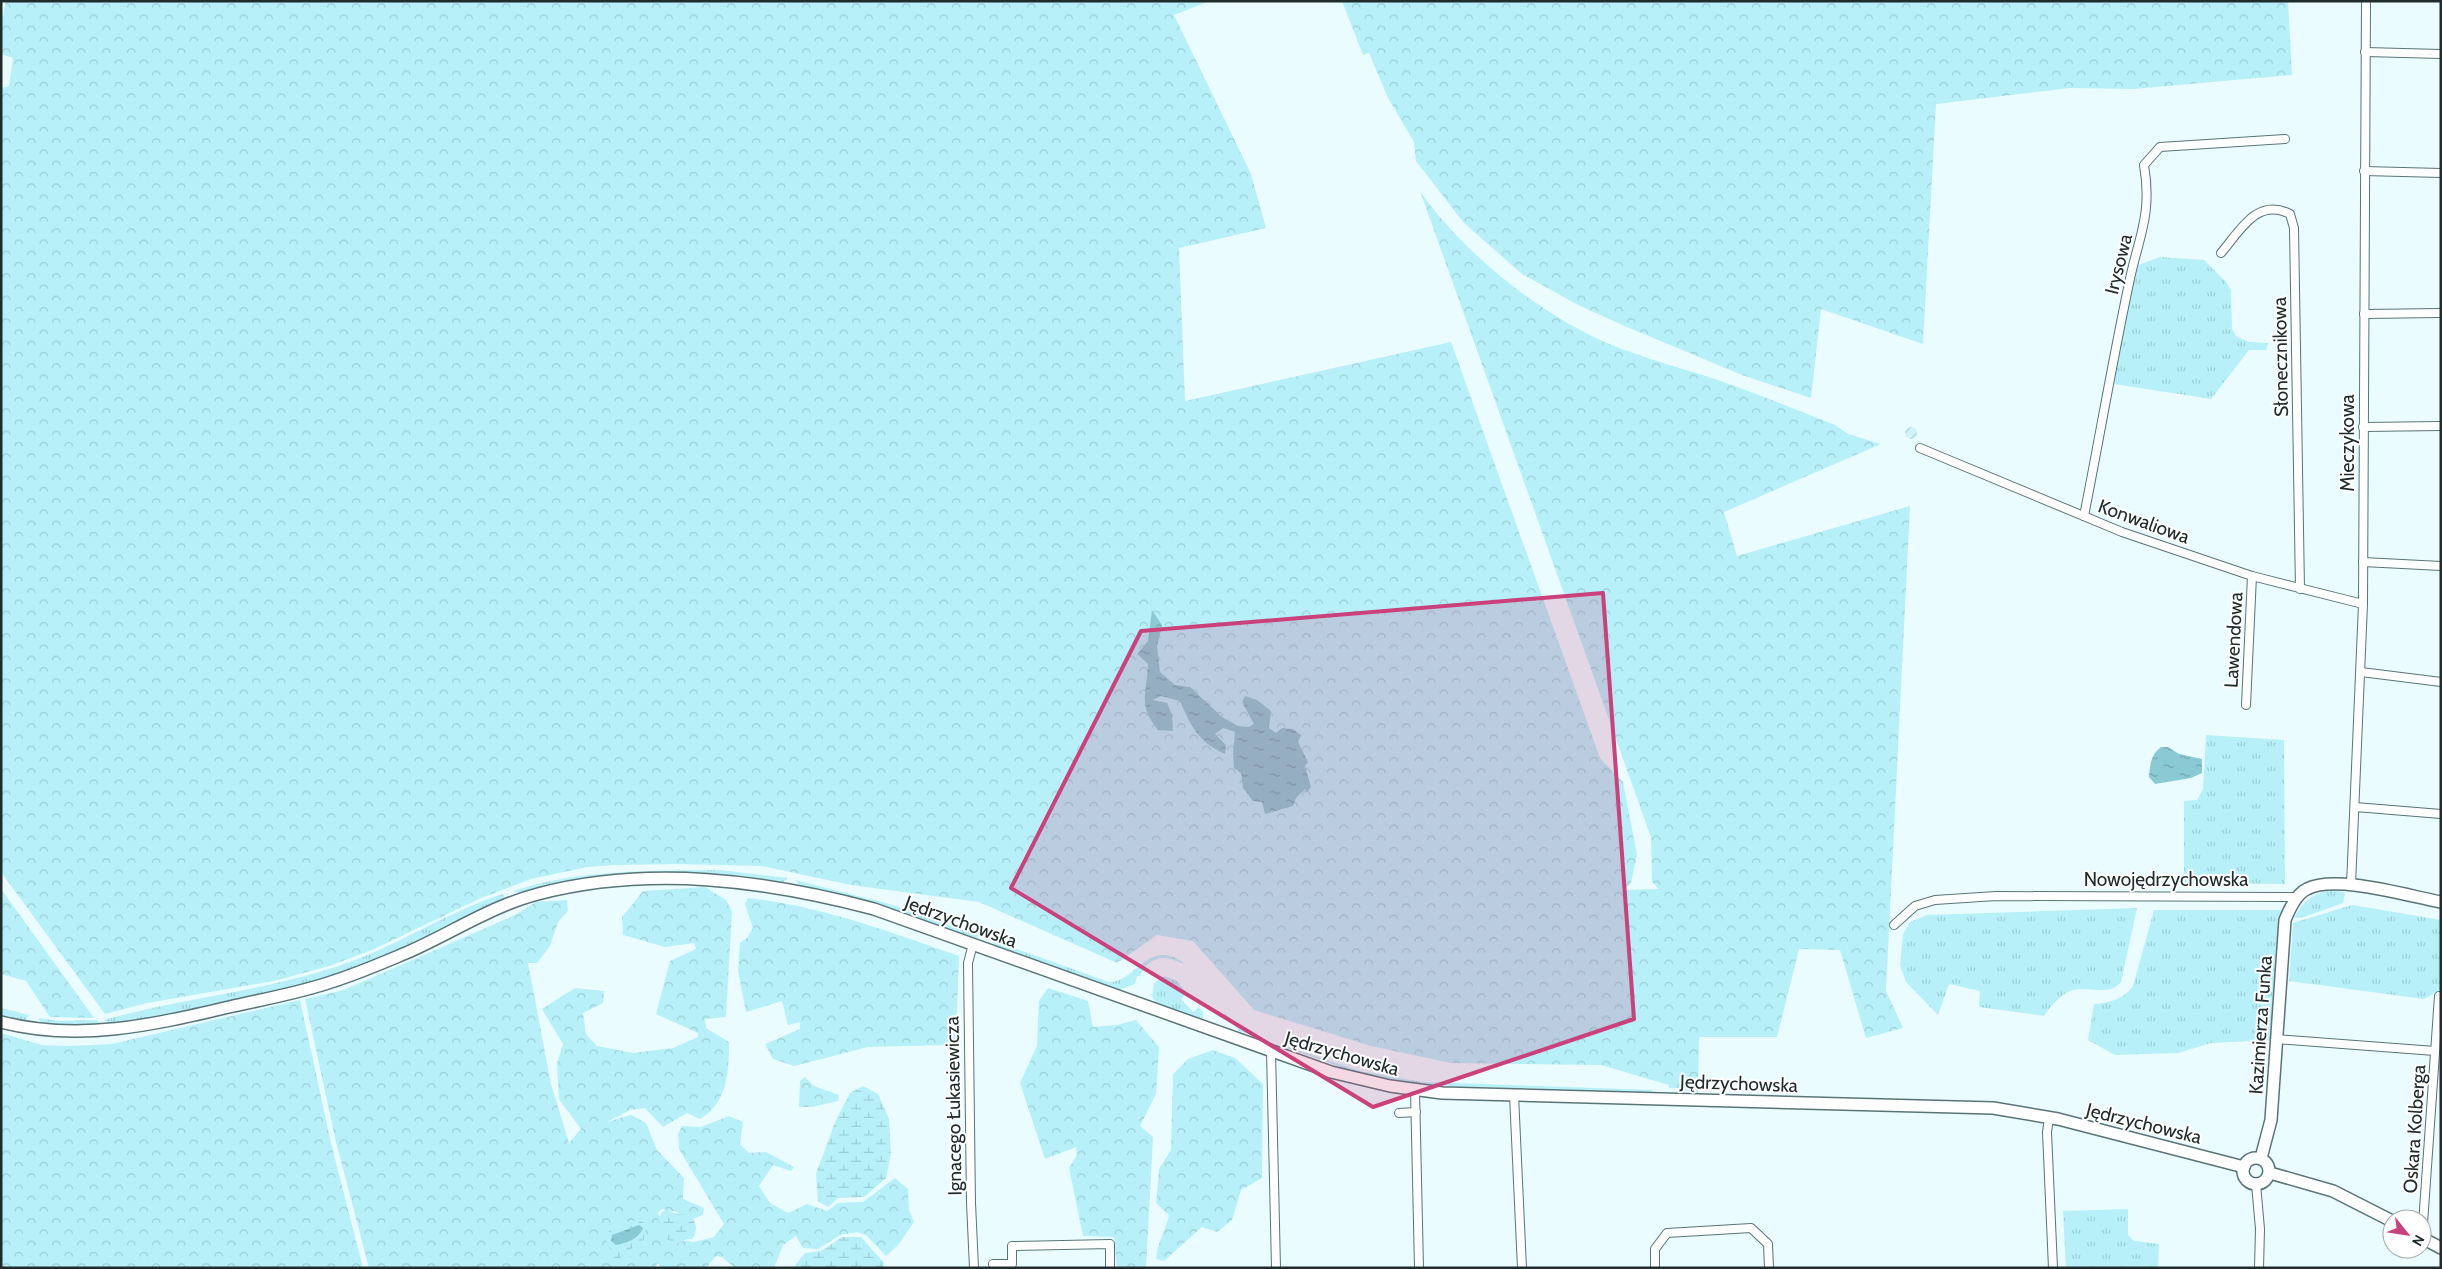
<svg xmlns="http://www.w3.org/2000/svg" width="2442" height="1269" font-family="Cabin,sans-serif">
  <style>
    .industrial { fill: url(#industrial-furrows) }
    .grass { fill: url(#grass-tufts) }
    .forest { fill: url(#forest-crowns) }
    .wetland { fill: url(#wetland-marsh) }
    .water { fill: url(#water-ripples) }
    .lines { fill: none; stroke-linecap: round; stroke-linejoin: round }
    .street-casing { stroke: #597478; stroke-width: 10 }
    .secondary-casing { stroke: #597478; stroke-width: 14 }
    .street { stroke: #fff; stroke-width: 8 }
    .secondary { stroke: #fff; stroke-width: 11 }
    .marked { fill: #ca417c; fill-opacity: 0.2; stroke: #ca417c; stroke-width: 4; stroke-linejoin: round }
    .labels { text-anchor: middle; stroke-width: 4; stroke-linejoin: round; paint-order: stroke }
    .street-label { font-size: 19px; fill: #202b2d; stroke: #fff }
  </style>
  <defs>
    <pattern id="industrial-furrows" width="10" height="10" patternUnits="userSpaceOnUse" patternTransform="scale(1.25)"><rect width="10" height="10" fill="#cdf5fb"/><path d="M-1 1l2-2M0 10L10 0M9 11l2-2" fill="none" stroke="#b0d2d7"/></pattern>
    <pattern id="grass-tufts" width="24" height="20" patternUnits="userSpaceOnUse" patternTransform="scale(1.25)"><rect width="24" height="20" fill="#b7f0f9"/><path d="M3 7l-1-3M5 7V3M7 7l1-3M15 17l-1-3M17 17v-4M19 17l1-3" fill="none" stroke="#9dced6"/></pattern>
    <pattern id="forest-crowns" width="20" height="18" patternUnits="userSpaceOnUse" patternTransform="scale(1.25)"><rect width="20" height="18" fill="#b7f0f9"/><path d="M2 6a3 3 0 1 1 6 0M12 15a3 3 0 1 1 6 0" fill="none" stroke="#9dced6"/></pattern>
    <pattern id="wetland-marsh" width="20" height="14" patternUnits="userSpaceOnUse" patternTransform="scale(1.25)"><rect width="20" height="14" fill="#b7f0f9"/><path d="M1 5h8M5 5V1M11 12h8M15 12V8" fill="none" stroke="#9dced6"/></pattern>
    <pattern id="water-ripples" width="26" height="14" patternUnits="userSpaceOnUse" patternTransform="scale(1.25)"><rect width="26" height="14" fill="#8acad4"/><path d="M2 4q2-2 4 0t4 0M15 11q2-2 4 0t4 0" fill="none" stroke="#70a4ac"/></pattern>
  </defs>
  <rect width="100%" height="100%" fill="#eafcff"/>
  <circle class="industrial" cx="1911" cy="433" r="6"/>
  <g class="grass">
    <path d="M 2160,257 L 2204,260 L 2225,281 L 2231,290 L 2232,329 L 2236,336 L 2249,342 L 2268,343 L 2266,350 L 2249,350 L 2211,399 L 2114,384 L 2130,295 L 2138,265 Z"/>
    <path d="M 2206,735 L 2284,740 L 2285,884 L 2184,883 L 2184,801 L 2197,800 L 2203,789 Z"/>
    <path d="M 720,870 L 788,878 L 783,882 L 731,876 L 691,876 L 520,893 L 513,891 C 581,869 649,871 720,870 Z"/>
    <path d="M 795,880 L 893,905 L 980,936 L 975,939 L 873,904 L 801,886 Z"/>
    <path d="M 2334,890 L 2345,893 L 2343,903 L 2304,917 L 2294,918 C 2303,901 2314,892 2334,890 Z"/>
    <path d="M 503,894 L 505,898 L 497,903 C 449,926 402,951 352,970 C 275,998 191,1011 111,1026 L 104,1020 C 184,997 269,991 347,963 C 401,944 449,911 503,894 Z"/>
    <path d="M 2352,905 L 2441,920 L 2441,989 L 2424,999 L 2289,981 L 2293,923 Z"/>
    <path d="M 2137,908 L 2121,982 C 2108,998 2087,984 2070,991 C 2059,996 2051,1006 2044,1016 L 1979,1007 L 1980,991 L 1949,984 L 1938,1015 L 1906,982 L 1900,965 L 1903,934 L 1910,922 L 1927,915 Z"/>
    <path d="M 2154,910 L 2281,910 L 2272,1040 L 2211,1043 L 2178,1053 L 2115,1055 L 2088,1040 L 2094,1004 C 2109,1003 2124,999 2133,986 Z"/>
    <path d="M 994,941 L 1109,982 C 1136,983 1148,936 1185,964 C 1181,964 1176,960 1170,959 C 1156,955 1145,964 1140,976 L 1137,976 L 1135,984 L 1116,991 L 992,946 Z"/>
    <path d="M 1165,976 L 1177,981 L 1187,993 L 1181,999 L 1193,1012 L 1199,1007 L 1203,1012 L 1203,1018 L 1198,1020 L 1155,1002 L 1152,996 L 1154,983 Z"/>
    <path d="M 1,1008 L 29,1015 L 24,1022 L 1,1017 Z"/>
    <path d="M 1225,1013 L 1242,1030 L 1270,1041 L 1239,1031 L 1224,1014 Z"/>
    <path d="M 39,1018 L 57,1021 L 97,1020 L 99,1023 L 97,1027 L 40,1024 Z"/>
    <path d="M 1280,1044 L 1360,1071 L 1422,1082 L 1653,1090 L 1651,1092 L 1443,1086 L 1417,1084 L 1352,1071 L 1284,1047 Z"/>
    <path d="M 2128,1209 L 2128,1235 L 2134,1241 L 2159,1244 L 2158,1268 L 2066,1268 L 2063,1211 Z"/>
  </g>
  <g class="forest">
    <path d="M 6,1 L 1210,1 L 1174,15 L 1251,174 L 1266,228 L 1179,248 L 1185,401 L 1451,342 L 1600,758 L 1623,782 L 1637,855 L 1631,883 L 1624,890 L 1659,889 L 1652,882 L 1651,837 L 1420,191 C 1461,251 1539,314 1607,343 C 1643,358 1681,368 1718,380 C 1758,394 1796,410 1835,425 L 1848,434 L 1881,444 L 1724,512 L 1737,556 L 1910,506 L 1886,991 L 1903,1028 L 1866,1038 L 1840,950 L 1799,949 L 1777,1037 L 1699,1037 L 1698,1094 L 1677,1088 L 1669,1088 L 1669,1085 L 1601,1065 L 1451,1063 L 1371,1046 L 1254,1010 L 1193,941 L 1157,935 L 1117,963 L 979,902 L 851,885 L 762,866 L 676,864 L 615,865 L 587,867 L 531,879 L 481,898 L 372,950 L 329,966 L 274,981 L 147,1003 L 105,1014 L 1,872 L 1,88 L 9,86 L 13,58 L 1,54 L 1,24 Z"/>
    <path d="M 1342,1 L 2288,1 L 2292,75 L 2134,89 L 2070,88 L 1936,104 L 1923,344 L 1821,309 L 1811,398 L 1742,375 L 1627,327 L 1578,305 L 1522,274 L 1464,223 L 1416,161 L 1414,142 L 1388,98 L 1369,53 L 1363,55 Z"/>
    <path d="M 705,887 L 726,900 L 732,911 L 726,1017 L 705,1019 L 706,1028 L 729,1042 C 729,1070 728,1103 700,1119 L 687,1113 L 663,1127 L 645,1108 L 630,1110 L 607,1122 L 631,1115 L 646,1123 L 657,1150 L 684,1178 L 683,1199 L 704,1208 L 703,1215 L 691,1220 L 677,1212 L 662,1209 L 658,1213 L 665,1232 L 674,1239 L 694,1242 L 714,1237 L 724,1224 L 679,1149 L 678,1134 L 682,1126 L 701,1127 L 729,1116 L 743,1122 L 740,1144 L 749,1153 L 766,1152 L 794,1167 L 791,1171 L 773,1165 L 759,1186 L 770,1203 L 788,1213 L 807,1204 L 827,1211 L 838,1203 L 863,1202 L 895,1178 L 908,1189 L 909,1210 L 914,1222 L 898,1245 L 886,1256 L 866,1235 L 857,1232 L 840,1235 L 818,1249 L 803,1248 L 796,1236 L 783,1245 L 774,1268 L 735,1268 L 722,1257 L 716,1256 L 706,1268 L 663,1268 L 657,1263 L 656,1268 L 369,1268 L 336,1142 L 305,999 L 340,991 L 360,983 L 515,915 L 536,902 L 567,900 L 568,911 L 558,922 L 550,946 L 537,963 L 528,963 L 551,1084 L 569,1143 L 581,1129 L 559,1099 L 557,1063 L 563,1044 L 542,1009 L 575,988 L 604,991 L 603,1003 L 583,1013 L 586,1034 L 597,1046 L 633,1053 L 673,1048 L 698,1037 L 698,1033 L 656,1014 L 670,961 L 696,949 L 694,943 L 665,947 L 623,935 L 622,917 L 643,891 Z"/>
    <path d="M 1,889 L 94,1018 L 50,1017 L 26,981 L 1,974 Z"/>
    <path d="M 748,898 C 821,906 890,932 959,956 L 956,1039 L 947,1045 L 868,1047 L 794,1066 L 773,1059 L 765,1044 L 800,1029 L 800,1022 L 788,1025 L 782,1001 L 746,1012 L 738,971 L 740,943 L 747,938 L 753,928 L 745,904 Z"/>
    <path d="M 1048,988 L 1088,1001 L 1093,1027 L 1117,1025 L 1136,1020 L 1159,1047 L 1156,1094 L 1140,1126 L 1153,1137 L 1146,1268 L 1117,1268 L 1114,1237 L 1083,1236 L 1069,1168 L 1077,1155 L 1076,1147 L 1045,1159 L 1020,1083 L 1037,1046 L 1039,1001 Z"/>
    <path d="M 300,1000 L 331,1143 L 363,1268 L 1,1268 L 1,1033 L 42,1045 L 70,1046 L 112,1044 Z"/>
    <path d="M 1213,1050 L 1235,1058 L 1263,1084 L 1262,1178 L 1241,1190 L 1232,1220 L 1217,1232 L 1202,1227 L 1164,1261 L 1156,1259 C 1157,1243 1166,1230 1169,1215 L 1156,1203 L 1159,1169 L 1171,1150 L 1173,1074 L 1188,1059 Z"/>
    <path d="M 805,1077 L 814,1086 L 839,1095 L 838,1101 L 812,1107 L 799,1107 L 800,1081 Z"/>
  </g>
  <g class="wetland">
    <path d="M 863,1086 L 878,1094 L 889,1119 L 891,1154 L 886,1178 L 864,1197 L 838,1198 L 828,1207 L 818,1201 L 816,1174 L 835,1122 L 850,1093 Z"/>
    <path d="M 667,1209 L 674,1213 L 690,1215 C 697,1224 698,1229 692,1239 L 687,1239 L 677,1244 L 662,1237 L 662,1227 L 658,1218 L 662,1212 Z"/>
    <path d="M 641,1220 L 646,1226 L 644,1239 L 641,1245 L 632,1248 L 617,1260 L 610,1259 L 611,1250 L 604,1237 C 614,1224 625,1221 641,1220 Z"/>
    <path d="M 842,1237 L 861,1237 L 884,1263 L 883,1268 L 793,1268 L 805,1253 L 821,1251 Z"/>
  </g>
  <g class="water">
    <path d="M 1152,610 L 1162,625 L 1157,647 L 1160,672 L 1175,685 L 1190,687 L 1222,717 L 1238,726 L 1249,727 L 1254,724 L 1242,702 L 1245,696 L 1257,700 L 1271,711 L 1269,728 L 1276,733 L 1282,728 L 1293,729 L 1301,735 L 1298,742 L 1308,762 L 1305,766 L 1311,787 L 1307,792 L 1305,789 L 1296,798 L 1293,806 L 1265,814 L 1262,802 L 1253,801 L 1243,788 L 1241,773 L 1234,768 L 1233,753 L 1235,732 L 1223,728 L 1215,734 L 1226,745 L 1225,754 C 1198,742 1191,726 1180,701 L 1161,696 L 1153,700 L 1167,703 L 1172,715 L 1173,731 L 1158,730 C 1137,704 1147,694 1148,664 L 1137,654 L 1148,641 Z"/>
    <path d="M 2161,747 L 2168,747 L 2179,754 L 2202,759 L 2202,773 L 2191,778 L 2155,784 L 2149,777 C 2150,764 2151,755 2161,747 Z"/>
    <path d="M 639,1225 L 643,1228 C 639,1239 626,1243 616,1245 L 611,1241 L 612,1235 Z"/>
  </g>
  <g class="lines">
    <defs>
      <g id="street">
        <path d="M 2365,52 L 2441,54"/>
        <path d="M 2364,171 L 2441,173"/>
        <path d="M 2221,253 C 2240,231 2257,197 2290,214 L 2294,228 L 2300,589"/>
        <path d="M 2364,314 L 2441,313"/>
        <path d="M 2363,427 L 2441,426"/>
        <path d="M 1920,448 L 2122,532 L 2252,576 L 2363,604"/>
        <path d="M 2084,516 C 2099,440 2112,364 2128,288 C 2137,240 2153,217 2144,165 L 2160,147 L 2285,139"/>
        <path d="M 2363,562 L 2441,566"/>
        <path d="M 2361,672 L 2441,682"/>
        <path d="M 2246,705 L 2252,576"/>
        <path d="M 2355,807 L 2441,814"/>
        <path d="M 2351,885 L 2363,604 L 2366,1"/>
        <path d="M 1894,925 L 1915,906 L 1935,900 L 1996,896 L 2298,897"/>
        <path d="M 973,944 L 968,963 L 971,1203 L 974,1268"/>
        <path d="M 2276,1039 L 2435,1051"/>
        <path d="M 1271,1051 L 1276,1268"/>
        <path d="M 1415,1090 L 1419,1268"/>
        <path d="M 1514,1095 L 1522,1268"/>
        <path d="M 1399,1113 L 1416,1112"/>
        <path d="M 2049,1118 L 2047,1132 L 2053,1268"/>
        <path d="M 2256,1184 L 2260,1229 L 2259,1268"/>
        <path d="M 2422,1238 L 2439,996"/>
        <path d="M 994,1268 L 993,1264 L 1012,1264 L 1012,1246 L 1110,1244 L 1110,1268"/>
        <path d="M 1655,1268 L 1655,1249 L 1667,1233 L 1751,1228 L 1768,1244 L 1769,1268"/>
      </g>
      <g id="secondary">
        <path d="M 1,1022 C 79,1042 152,1025 229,1007 C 264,999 300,993 334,981 C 359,973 382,963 406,953 C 450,934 491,906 538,894 C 649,865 765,880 874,909 L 1331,1072 L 1390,1086 L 1442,1093 L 1993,1108 L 2058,1119 L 2244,1167"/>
        <circle cx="2256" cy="1171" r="13"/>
        <path d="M 2261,1158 L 2271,1120 L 2285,920 C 2289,910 2296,894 2307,889 C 2335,874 2408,896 2441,902"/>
        <path d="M 2270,1173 L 2333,1191 L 2392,1221"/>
        <path d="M 2422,1238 L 2441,1248"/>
      </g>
    </defs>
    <use href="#street" class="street-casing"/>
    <use href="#secondary" class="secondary-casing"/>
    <use href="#street" class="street"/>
    <use href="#secondary" class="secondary"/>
  </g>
  <path class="marked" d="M 1603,593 L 1634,1019 L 1373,1107 L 1011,888 L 1141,631 Z"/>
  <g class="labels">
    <g class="street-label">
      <text transform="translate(2118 264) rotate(-76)" y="7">Irysowa</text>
      <text transform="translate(2280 357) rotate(-91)" y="7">Słonecznikowa</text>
      <text transform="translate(2347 443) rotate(-90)" y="7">Mieczykowa</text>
      <text transform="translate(2144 521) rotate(20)" y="7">Konwaliowa</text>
      <text transform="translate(2233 640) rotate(-87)" y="7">Lawendowa</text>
      <text x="2166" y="886">Nowojędrzychowska</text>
      <text transform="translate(961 921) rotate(20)" y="7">Jędrzychowska</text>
      <text transform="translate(2260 1025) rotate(-86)" y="7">Kazimierza Funka</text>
      <text transform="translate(1342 1053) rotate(16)" y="7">Jędrzychowska</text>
      <text transform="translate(1739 1083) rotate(2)" y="7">Jędrzychowska</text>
      <text transform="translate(953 1106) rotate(-91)" y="7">Ignacego Łukasiewicza</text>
      <text transform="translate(2144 1123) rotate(14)" y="7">Jędrzychowska</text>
      <text transform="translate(2414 1129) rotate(-86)" y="7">Oskara Kolberga</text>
    </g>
  </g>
  <rect width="2442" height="1269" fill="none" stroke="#202b2d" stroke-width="5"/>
  <g transform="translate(2407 1234) rotate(120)"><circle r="24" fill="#ffffff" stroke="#a6aaab"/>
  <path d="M0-4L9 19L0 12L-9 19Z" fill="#ca417c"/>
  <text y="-8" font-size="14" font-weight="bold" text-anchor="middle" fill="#202b2d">N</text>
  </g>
</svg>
